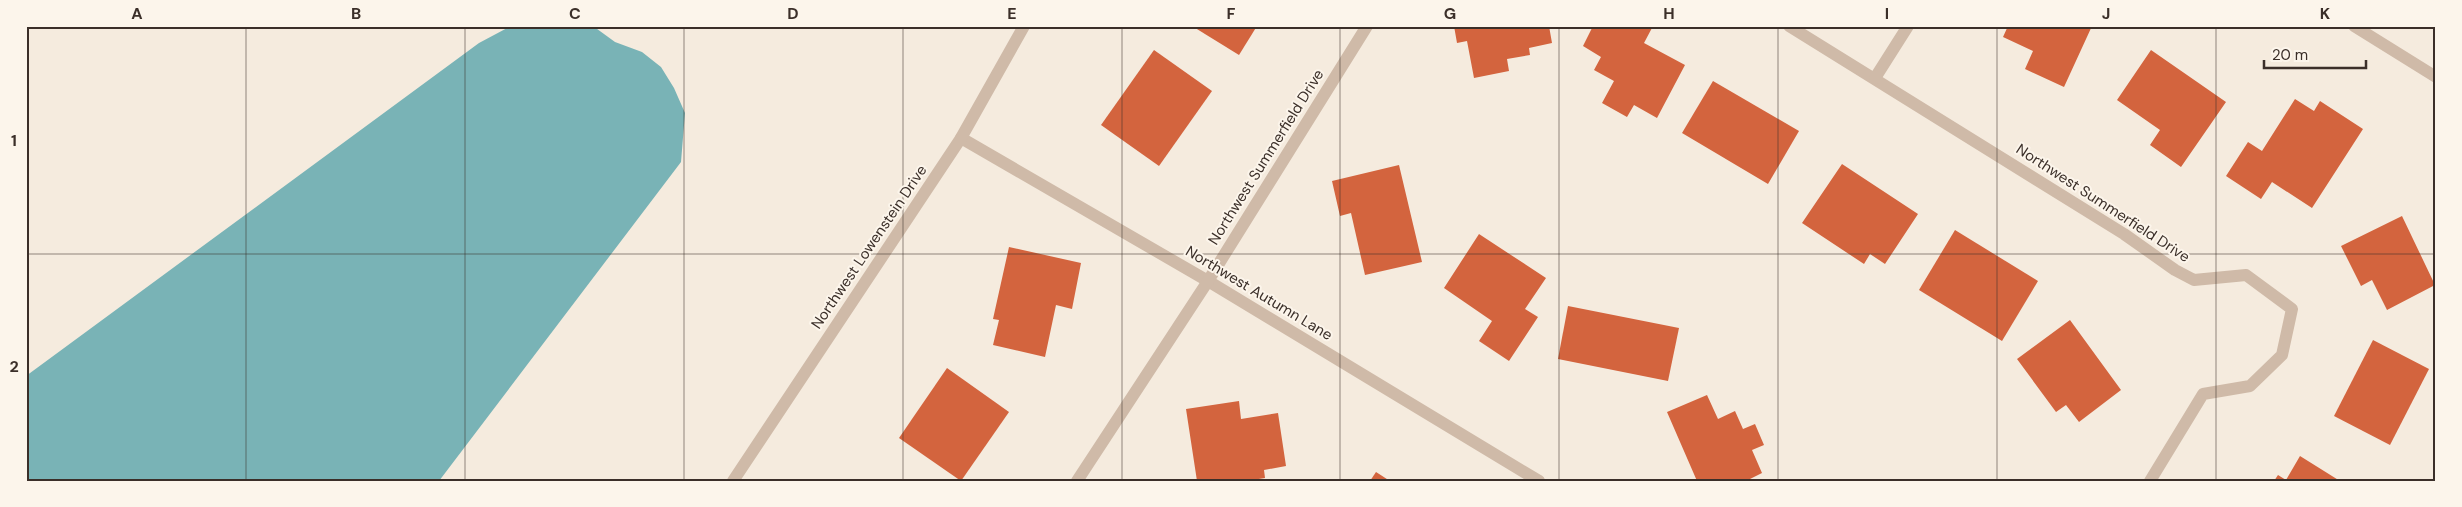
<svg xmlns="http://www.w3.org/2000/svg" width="2462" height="507" font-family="'DM Sans',sans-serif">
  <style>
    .water { fill: #79b3b6 }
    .building { fill: #d3643e }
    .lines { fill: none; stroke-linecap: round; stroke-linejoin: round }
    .minor { stroke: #cfbaa8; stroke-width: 12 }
    .grid { fill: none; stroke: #3b2f29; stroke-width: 1; stroke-opacity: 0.55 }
    .labels { text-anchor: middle; stroke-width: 4; stroke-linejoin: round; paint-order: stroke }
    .street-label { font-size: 15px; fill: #3b2f29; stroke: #fcf5eb }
    .neatline { fill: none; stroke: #3b2f29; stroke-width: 2 }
    .grid-label { font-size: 16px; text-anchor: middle; font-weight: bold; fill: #3b2f29 }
  </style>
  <rect width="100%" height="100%" fill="#f5ebde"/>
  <path class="water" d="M 511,26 L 593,26 L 615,42 L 642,52 L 661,67 L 674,88 L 685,113 L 681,162 L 439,481 L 26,481 L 26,376 L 479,43 Z"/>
  <g class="building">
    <path d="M 1192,26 L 1257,26 L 1239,55 Z"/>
    <path d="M 1454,26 L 1549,26 L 1552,43 L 1529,48 L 1530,55 L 1507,59 L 1509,71 L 1474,78 L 1467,41 L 1457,43 Z"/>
    <path d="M 1593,26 L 1653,26 L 1644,43 L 1685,65 L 1657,118 L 1634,105 L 1627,117 L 1602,103 L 1614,81 L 1594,70 L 1601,57 L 1583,46 Z"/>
    <path d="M 2008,26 L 2092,26 L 2064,87 L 2025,69 L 2033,51 L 2003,37 Z"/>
    <path d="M 1154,50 L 1212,91 L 1159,166 L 1101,125 Z"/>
    <path d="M 2151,50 L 2226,102 L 2181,167 L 2150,145 L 2160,130 L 2117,100 Z"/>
    <path d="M 1713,81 L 1799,131 L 1768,184 L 1682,133 Z"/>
    <path d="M 2295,99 L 2314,111 L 2320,101 L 2363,129 L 2312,208 L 2272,182 L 2261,199 L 2226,176 L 2248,142 L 2262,151 Z"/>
    <path d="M 1842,164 L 1918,214 L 1885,264 L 1870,254 L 1864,264 L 1802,223 Z"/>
    <path d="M 1399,165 L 1422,262 L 1365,275 L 1351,213 L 1340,216 L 1332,181 Z"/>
    <path d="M 2402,216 L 2435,285 L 2387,310 L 2372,280 L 2361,286 L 2341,246 Z"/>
    <path d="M 1955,230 L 2038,281 L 2002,341 L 1919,290 Z"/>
    <path d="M 1479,234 L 1546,278 L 1525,309 L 1538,317 L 1509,361 L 1479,341 L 1492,321 L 1444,288 Z"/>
    <path d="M 1009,247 L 1081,263 L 1072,309 L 1056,305 L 1045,357 L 993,345 L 999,320 L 993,319 Z"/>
    <path d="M 1568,306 L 1679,328 L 1668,381 L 1558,359 Z"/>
    <path d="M 2070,320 L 2121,390 L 2079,422 L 2066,405 L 2056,412 L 2017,359 Z"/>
    <path d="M 2373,340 L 2429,369 L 2390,445 L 2334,416 Z"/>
    <path d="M 947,368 L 1009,412 L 961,481 L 899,438 Z"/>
    <path d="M 1707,395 L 1718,419 L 1735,411 L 1743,429 L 1755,424 L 1764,445 L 1752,450 L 1762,473 L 1746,481 L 1697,481 L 1667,412 Z"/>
    <path d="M 1239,401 L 1241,419 L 1278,413 L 1286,466 L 1264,470 L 1265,478 L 1246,481 L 1197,481 L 1186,409 Z"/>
    <path d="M 2300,456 L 2340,481 L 2274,481 L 2278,475 L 2286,480 Z"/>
    <path d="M 1376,472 L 1390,481 L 1370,481 Z"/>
  </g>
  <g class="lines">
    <g class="minor">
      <path d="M 1789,26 L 2124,234 L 2175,270 L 2194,280 L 2246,275 L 2292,309 L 2282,355 L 2250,386 L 2203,394 L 2150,481"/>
      <path d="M 2354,26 L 2436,77"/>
      <path d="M 1875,78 L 1908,26"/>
      <path d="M 961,138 L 1208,281 L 1539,481"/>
      <path d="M 733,481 L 961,138 L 1024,26"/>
      <path d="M 1077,481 L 1208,281 L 1367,26"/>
    </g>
  </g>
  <path class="grid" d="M 246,26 L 246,481M 465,26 L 465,481M 684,26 L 684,481M 903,26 L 903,481M 1122,26 L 1122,481M 1340,26 L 1340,481M 1559,26 L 1559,481M 1778,26 L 1778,481M 1997,26 L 1997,481M 2216,26 L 2216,481M 26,254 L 2436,254"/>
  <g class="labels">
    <g class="street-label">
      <text transform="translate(1266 157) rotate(-58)" y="5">Northwest Summerfield Drive</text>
      <text transform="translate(2103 203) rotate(33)" y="5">Northwest Summerfield Drive</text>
      <text transform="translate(869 247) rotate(-56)" y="5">Northwest Lowenstein Drive</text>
      <text transform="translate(1259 293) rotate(31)" y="5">Northwest Autumn Lane</text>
    </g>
  </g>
  <rect width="2462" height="507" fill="none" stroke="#fcf5eb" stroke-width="55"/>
  <path d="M2264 60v8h102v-8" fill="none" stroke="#3b2f29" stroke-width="2.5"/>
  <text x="2272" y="60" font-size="15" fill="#3b2f29" stroke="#fcf5eb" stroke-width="4" paint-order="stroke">20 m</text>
  <rect x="28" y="28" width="2406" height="452" class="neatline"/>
  <g class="grid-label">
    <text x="137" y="19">A</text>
    <text x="356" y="19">B</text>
    <text x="575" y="19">C</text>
    <text x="793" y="19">D</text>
    <text x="1012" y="19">E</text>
    <text x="1231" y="19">F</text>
    <text x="1450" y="19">G</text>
    <text x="1669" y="19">H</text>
    <text x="1887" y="19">I</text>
    <text x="2106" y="19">J</text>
    <text x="2325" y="19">K</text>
    <text x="14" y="146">1</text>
    <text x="14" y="372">2</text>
  </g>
</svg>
